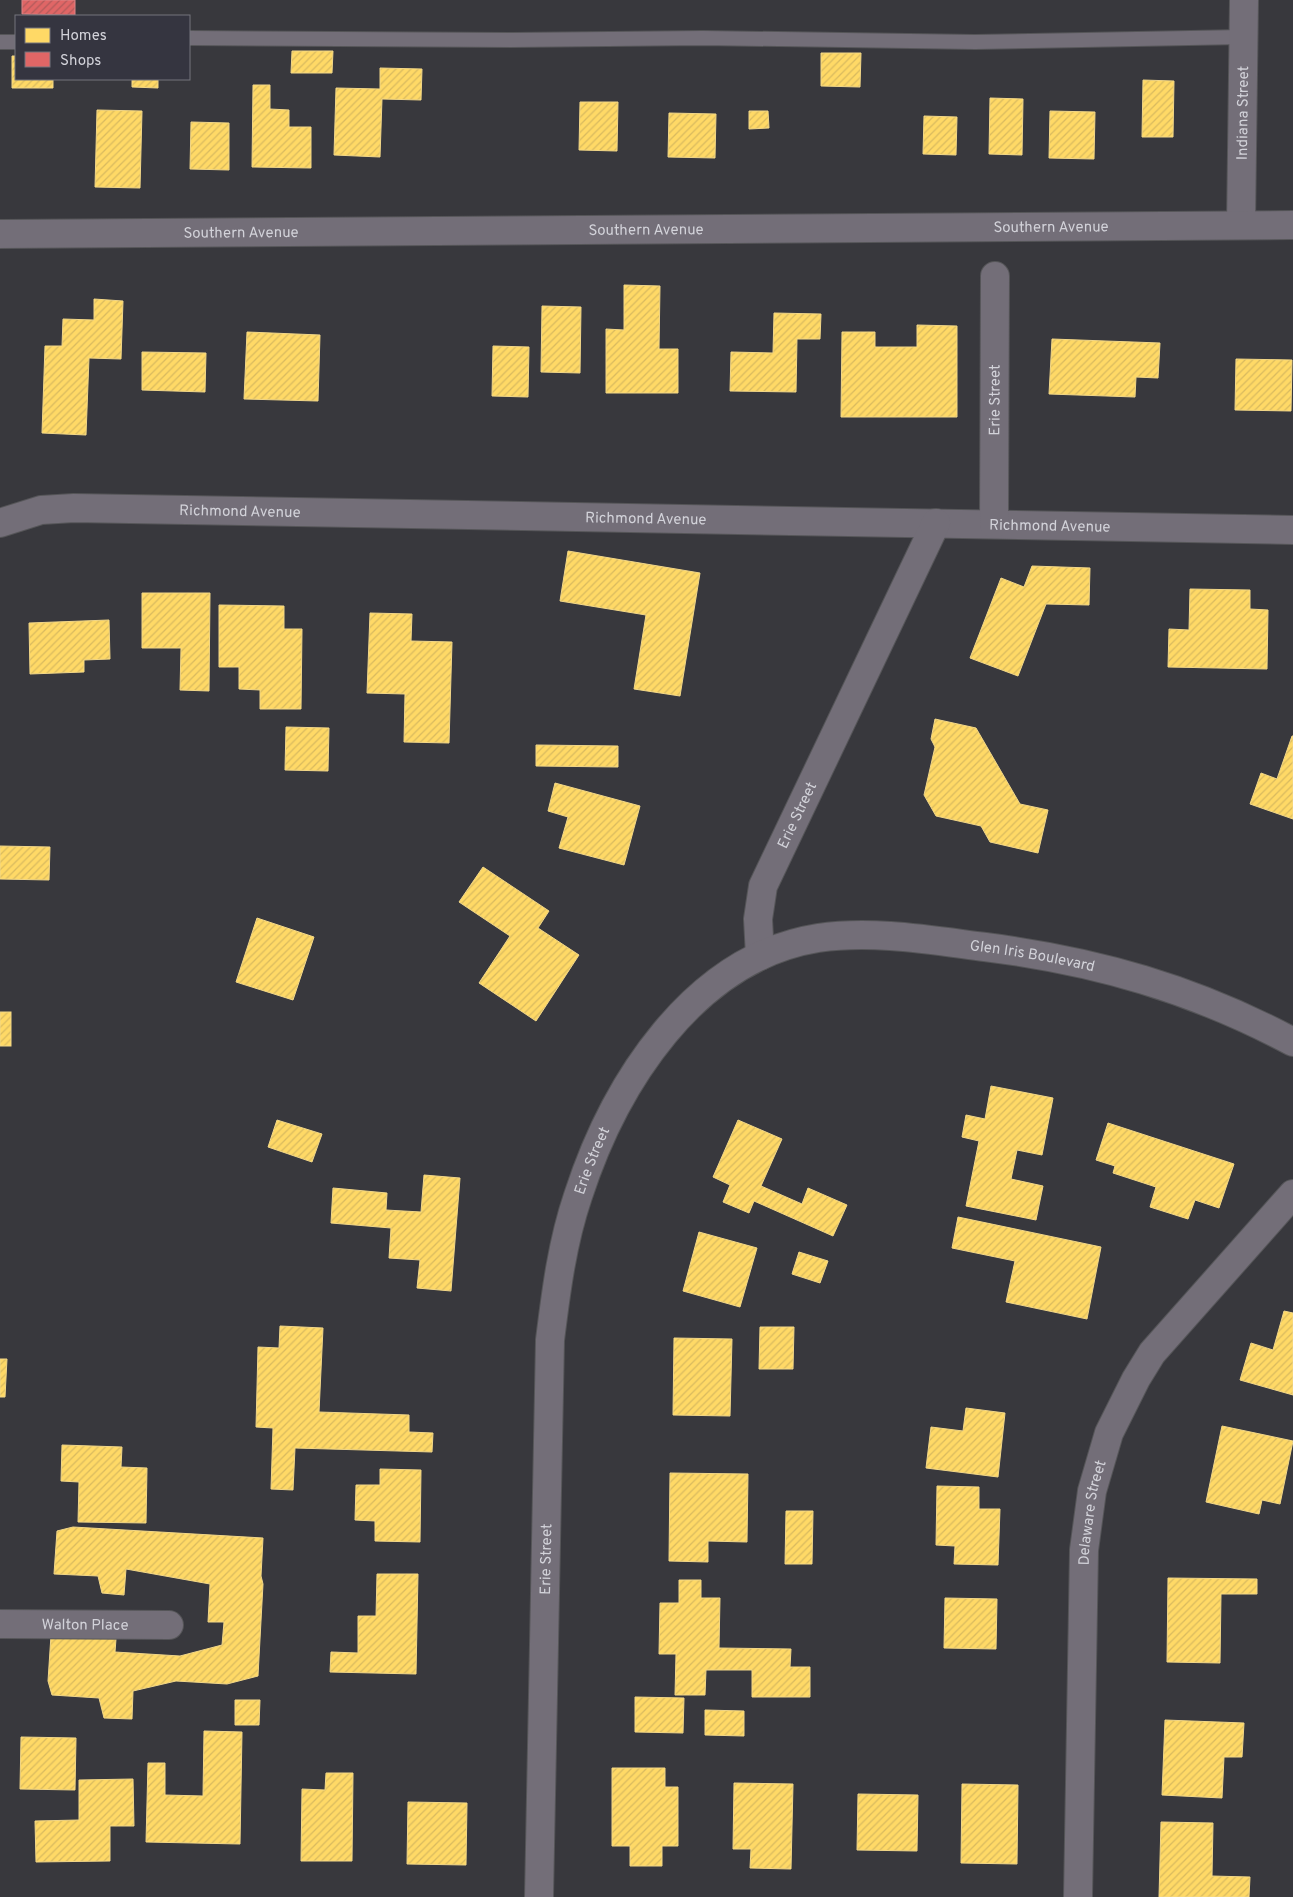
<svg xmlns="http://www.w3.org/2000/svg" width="1293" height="1897" font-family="Overpass,sans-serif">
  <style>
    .homes { fill: url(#homes-hatch); stroke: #f2d788 }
    .shops { fill: url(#shops-hatch); stroke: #dc8688 }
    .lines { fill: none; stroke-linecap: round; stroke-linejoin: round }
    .service-casing { stroke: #555558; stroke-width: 16 }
    .minor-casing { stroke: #555558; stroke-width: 30 }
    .tertiary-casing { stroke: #555558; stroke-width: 30 }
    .service { stroke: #736e78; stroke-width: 14 }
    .minor { stroke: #736e78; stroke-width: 28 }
    .tertiary { stroke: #736e78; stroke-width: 28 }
    .labels { text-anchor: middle; stroke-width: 5; stroke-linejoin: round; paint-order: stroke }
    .street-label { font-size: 15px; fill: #d2d2d9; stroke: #353540 }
  </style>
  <defs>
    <pattern id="homes-hatch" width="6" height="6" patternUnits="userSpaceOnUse" patternTransform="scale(1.25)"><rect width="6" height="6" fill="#ffd966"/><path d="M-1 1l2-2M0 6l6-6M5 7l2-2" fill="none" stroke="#d9ba5f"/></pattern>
    <pattern id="shops-hatch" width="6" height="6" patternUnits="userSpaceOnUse" patternTransform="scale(1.25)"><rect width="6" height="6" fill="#e06666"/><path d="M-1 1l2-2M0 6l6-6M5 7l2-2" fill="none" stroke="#b05a5b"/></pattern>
  </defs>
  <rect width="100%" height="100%" fill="#38383d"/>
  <g class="homes">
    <path d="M 292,51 L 333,51 L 332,73 L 291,73 Z"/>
    <path d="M 821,53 L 861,53 L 860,87 L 821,86 Z"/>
    <path d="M 12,56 L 16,56 L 16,79 L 53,79 L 53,88 L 12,88 Z"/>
    <path d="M 380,68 L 422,69 L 421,100 L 382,99 L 380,157 L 334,155 L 336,88 L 380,89 Z"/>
    <path d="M 132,79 L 158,79 L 158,88 L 132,87 Z"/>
    <path d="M 1143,80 L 1174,81 L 1173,137 L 1142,137 Z"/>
    <path d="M 253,85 L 270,85 L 270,109 L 289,110 L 289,127 L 311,127 L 311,168 L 252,167 Z"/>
    <path d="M 990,98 L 1023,99 L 1022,155 L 989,154 Z"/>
    <path d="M 580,102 L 618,102 L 617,151 L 579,150 Z"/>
    <path d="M 97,110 L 142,111 L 140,188 L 95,187 Z"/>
    <path d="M 749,111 L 768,111 L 769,128 L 749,129 Z"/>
    <path d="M 1050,111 L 1095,112 L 1094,159 L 1049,158 Z"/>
    <path d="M 669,113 L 716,114 L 715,158 L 668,157 Z"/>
    <path d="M 924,116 L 957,117 L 956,155 L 923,154 Z"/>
    <path d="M 191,122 L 229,123 L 229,170 L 190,169 Z"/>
    <path d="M 624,285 L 660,286 L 659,349 L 678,349 L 678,393 L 606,393 L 606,329 L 624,330 Z"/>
    <path d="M 94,299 L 123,301 L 121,359 L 89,358 L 86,435 L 42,433 L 45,346 L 62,346 L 63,319 L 94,320 Z"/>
    <path d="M 542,306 L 581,307 L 580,373 L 541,372 Z"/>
    <path d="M 774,313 L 821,314 L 820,339 L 797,339 L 796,392 L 730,391 L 731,352 L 773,353 Z"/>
    <path d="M 917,325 L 957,326 L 957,417 L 841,417 L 842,332 L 875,332 L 875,347 L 917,347 Z"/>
    <path d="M 247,332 L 320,335 L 318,401 L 244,399 Z"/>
    <path d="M 1052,339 L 1160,343 L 1158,378 L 1136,377 L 1135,397 L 1049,394 Z"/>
    <path d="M 493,346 L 529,347 L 528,397 L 492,396 Z"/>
    <path d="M 142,352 L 206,353 L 205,392 L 142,390 Z"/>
    <path d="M 1236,359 L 1292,360 L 1291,411 L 1235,410 Z"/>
    <path d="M 568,551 L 700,573 L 680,696 L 634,689 L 646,615 L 560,601 Z"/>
    <path d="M 1032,566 L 1090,568 L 1089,605 L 1046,604 L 1018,676 L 970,658 L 1001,578 L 1024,587 Z"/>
    <path d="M 1190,589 L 1250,590 L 1250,609 L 1268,610 L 1267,669 L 1168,667 L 1169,629 L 1189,630 Z"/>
    <path d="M 142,593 L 210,593 L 209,691 L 180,690 L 181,648 L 142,648 Z"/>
    <path d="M 219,605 L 284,606 L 284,629 L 302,629 L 301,709 L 260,709 L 260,690 L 239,689 L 239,667 L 219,667 Z"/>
    <path d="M 370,613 L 412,614 L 411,641 L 452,642 L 449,743 L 404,742 L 405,694 L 367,693 Z"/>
    <path d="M 109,620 L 110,659 L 84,660 L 84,672 L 30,674 L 29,623 Z"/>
    <path d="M 935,719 L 976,728 L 1020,804 L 1048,810 L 1038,853 L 990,842 L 981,826 L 936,816 L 924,795 L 935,747 L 931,739 Z"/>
    <path d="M 286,727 L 329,728 L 328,771 L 285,770 Z"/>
    <path d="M 1292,736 L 1293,736 L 1293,819 L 1250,804 L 1261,773 L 1277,779 Z"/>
    <path d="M 536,745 L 618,746 L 618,767 L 536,766 Z"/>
    <path d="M 555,783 L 640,806 L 624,865 L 559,848 L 568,817 L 548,811 Z"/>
    <path d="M 0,846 L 50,847 L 49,880 L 0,879 Z"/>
    <path d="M 483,867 L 549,911 L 538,928 L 579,955 L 536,1021 L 479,983 L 510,936 L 459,902 Z"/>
    <path d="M 257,918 L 314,937 L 293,1000 L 236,982 Z"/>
    <rect x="0" y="1012" width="11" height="34"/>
    <path d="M 991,1086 L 1053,1098 L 1042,1155 L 1017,1150 L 1011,1179 L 1043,1186 L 1036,1220 L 966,1206 L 979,1141 L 962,1137 L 966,1115 L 985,1119 Z"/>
    <path d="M 277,1120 L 322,1134 L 312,1162 L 268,1147 Z"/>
    <path d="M 738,1120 L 782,1139 L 761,1186 L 802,1204 L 808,1188 L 847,1205 L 833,1236 L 754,1201 L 749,1213 L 723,1202 L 730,1185 L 713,1177 Z"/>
    <path d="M 1108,1123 L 1234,1164 L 1219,1208 L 1195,1200 L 1188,1219 L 1150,1207 L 1156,1187 L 1113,1173 L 1115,1166 L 1096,1160 Z"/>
    <path d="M 424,1175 L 460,1178 L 451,1291 L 417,1288 L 420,1260 L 389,1258 L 391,1228 L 331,1223 L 333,1188 L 387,1193 L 386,1210 L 421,1212 Z"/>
    <path d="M 958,1217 L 1101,1247 L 1087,1319 L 1006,1302 L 1015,1261 L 952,1248 Z"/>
    <path d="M 699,1232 L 757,1248 L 740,1307 L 683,1291 Z"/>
    <path d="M 799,1252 L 828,1261 L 820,1283 L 792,1274 Z"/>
    <path d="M 1284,1311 L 1293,1313 L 1293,1395 L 1240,1380 L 1251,1343 L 1273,1350 Z"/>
    <path d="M 280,1326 L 323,1328 L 319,1412 L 409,1415 L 409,1432 L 433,1433 L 432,1452 L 295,1448 L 293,1490 L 271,1489 L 273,1428 L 256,1427 L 258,1347 L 279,1348 Z"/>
    <path d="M 760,1327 L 794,1327 L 793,1369 L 759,1369 Z"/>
    <path d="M 674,1338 L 732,1339 L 730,1416 L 673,1415 Z"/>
    <path d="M 0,1359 L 7,1359 L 5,1397 L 0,1397 Z"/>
    <path d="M 966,1408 L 1005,1413 L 998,1477 L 926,1468 L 931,1427 L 963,1431 Z"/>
    <path d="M 1222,1426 L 1293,1441 L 1280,1504 L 1262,1500 L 1259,1514 L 1206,1502 Z"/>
    <path d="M 62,1445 L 122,1447 L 121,1467 L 147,1468 L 146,1523 L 78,1522 L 79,1482 L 61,1481 Z"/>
    <path d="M 380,1469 L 421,1470 L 420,1542 L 375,1541 L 375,1521 L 355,1520 L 356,1485 L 380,1485 Z"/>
    <path d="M 670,1473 L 748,1474 L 747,1542 L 708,1541 L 708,1562 L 669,1561 Z"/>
    <path d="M 937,1486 L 979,1487 L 979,1509 L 1000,1509 L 998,1565 L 954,1564 L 955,1546 L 936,1545 Z"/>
    <path d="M 786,1511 L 813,1511 L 812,1564 L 785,1564 Z"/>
    <path d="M 73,1527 L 263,1538 L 261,1576 L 263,1584 L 258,1676 L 227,1684 L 176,1681 L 133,1691 L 132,1719 L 104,1718 L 99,1698 L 52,1695 L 48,1681 L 51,1635 L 116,1639 L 115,1652 L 180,1656 L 222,1645 L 224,1622 L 208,1622 L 210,1584 L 126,1569 L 124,1595 L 102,1593 L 98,1576 L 54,1574 L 57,1531 Z"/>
    <path d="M 377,1574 L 418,1574 L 416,1674 L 330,1672 L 331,1652 L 358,1653 L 358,1616 L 376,1616 Z"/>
    <path d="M 1168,1578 L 1257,1579 L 1257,1594 L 1221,1594 L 1220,1663 L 1167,1662 Z"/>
    <path d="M 679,1580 L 701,1580 L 701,1598 L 720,1598 L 719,1648 L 791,1649 L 790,1667 L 810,1667 L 810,1697 L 752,1697 L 752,1670 L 706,1670 L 705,1695 L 675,1695 L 676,1654 L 659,1654 L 660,1603 L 679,1603 Z"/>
    <path d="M 945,1598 L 997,1599 L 996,1649 L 944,1648 Z"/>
    <path d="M 635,1697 L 684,1698 L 683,1733 L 635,1732 Z"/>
    <path d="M 235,1700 L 260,1700 L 259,1725 L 235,1725 Z"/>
    <path d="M 705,1710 L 744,1711 L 744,1736 L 705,1735 Z"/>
    <path d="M 1165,1720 L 1244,1723 L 1242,1757 L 1224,1757 L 1222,1798 L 1162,1795 Z"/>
    <path d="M 204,1731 L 242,1732 L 240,1844 L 146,1842 L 148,1763 L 165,1763 L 165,1795 L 203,1796 Z"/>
    <path d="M 21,1737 L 76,1738 L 75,1790 L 20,1789 Z"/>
    <path d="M 612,1768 L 665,1768 L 665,1787 L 678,1787 L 678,1846 L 662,1846 L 662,1866 L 630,1866 L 630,1846 L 612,1846 Z"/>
    <path d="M 326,1773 L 353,1773 L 352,1861 L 301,1861 L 302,1789 L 325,1790 Z"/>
    <path d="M 133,1779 L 134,1826 L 110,1826 L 110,1861 L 36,1862 L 35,1821 L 79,1820 L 79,1780 Z"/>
    <path d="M 734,1783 L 793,1784 L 791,1869 L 750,1868 L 751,1849 L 733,1849 Z"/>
    <path d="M 962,1784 L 1018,1785 L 1017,1864 L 961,1863 Z"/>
    <path d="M 858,1794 L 918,1795 L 917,1851 L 857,1850 Z"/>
    <path d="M 408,1802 L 467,1803 L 466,1865 L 407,1864 Z"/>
    <path d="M 1161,1822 L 1213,1823 L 1212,1876 L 1250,1877 L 1249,1897 L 1159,1897 Z"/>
  </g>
  <path class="shops" d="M 22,0 L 75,0 L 75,15 L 22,14 Z"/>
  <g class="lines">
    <defs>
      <g id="service">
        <path d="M 189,38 L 512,40 L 703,38 L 975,42 L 1243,37"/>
        <path d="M 0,42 L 16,42"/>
      </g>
      <g id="minor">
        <path id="s1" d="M 1241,225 L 1244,0"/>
        <path id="s2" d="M 0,523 L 41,510 L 74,508 L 1293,530"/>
        <path id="s3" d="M 994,524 L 995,276"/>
        <path id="s4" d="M 760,956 L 758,919 L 763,886 L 936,523"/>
        <path id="s5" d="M 0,1624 L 169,1625"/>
        <path id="s6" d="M 539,1897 L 550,1340 C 556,1292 562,1243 578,1196 C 614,1085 693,958 818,938 C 873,930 930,940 985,947 C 1096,961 1194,989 1293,1042"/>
        <path id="s7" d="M 1078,1897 L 1084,1550 L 1092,1491 L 1109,1433 L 1136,1379 L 1152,1353 L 1293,1194"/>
      </g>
      <g id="tertiary">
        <path id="s8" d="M 0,234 L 1293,225"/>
      </g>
    </defs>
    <use href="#service" class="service-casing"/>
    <use href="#minor" class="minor-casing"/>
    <use href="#tertiary" class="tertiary-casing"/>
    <use href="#service" class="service"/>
    <use href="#minor" class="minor"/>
    <use href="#tertiary" class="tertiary"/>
  </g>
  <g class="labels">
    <g class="street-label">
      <text dy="5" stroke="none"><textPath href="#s1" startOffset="112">Indiana Street</textPath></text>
      <text dy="5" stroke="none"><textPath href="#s8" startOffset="1051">Southern Avenue</textPath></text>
      <text dy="5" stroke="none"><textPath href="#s8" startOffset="646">Southern Avenue</textPath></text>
      <text dy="5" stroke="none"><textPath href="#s8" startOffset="241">Southern Avenue</textPath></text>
      <text dy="5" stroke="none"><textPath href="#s3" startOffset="124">Erie Street</textPath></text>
      <text dy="5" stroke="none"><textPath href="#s2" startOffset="242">Richmond Avenue</textPath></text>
      <text dy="5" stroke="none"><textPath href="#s2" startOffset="648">Richmond Avenue</textPath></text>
      <text dy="5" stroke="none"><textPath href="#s2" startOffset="1052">Richmond Avenue</textPath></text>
      <text dy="5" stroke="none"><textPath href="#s4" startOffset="149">Erie Street</textPath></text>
      <text dy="5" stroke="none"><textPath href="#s6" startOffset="1290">Glen Iris Boulevard</textPath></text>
      <text dy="5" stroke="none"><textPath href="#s6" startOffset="742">Erie Street</textPath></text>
      <text dy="5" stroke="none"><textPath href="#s7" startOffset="385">Delaware Street</textPath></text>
      <text dy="5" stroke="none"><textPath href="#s6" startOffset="338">Erie Street</textPath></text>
      <text dy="5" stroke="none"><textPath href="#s5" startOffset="85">Walton Place</textPath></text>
    </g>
  </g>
  <rect x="15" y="15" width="175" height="65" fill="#353540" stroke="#74747d"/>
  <rect x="25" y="28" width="25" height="15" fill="#ffd966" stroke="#74747d"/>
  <text x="60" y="40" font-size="15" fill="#d2d2d9">Homes</text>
  <rect x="25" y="52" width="25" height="15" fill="#e06666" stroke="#74747d"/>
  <text x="60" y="65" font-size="15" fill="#d2d2d9">Shops</text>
</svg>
